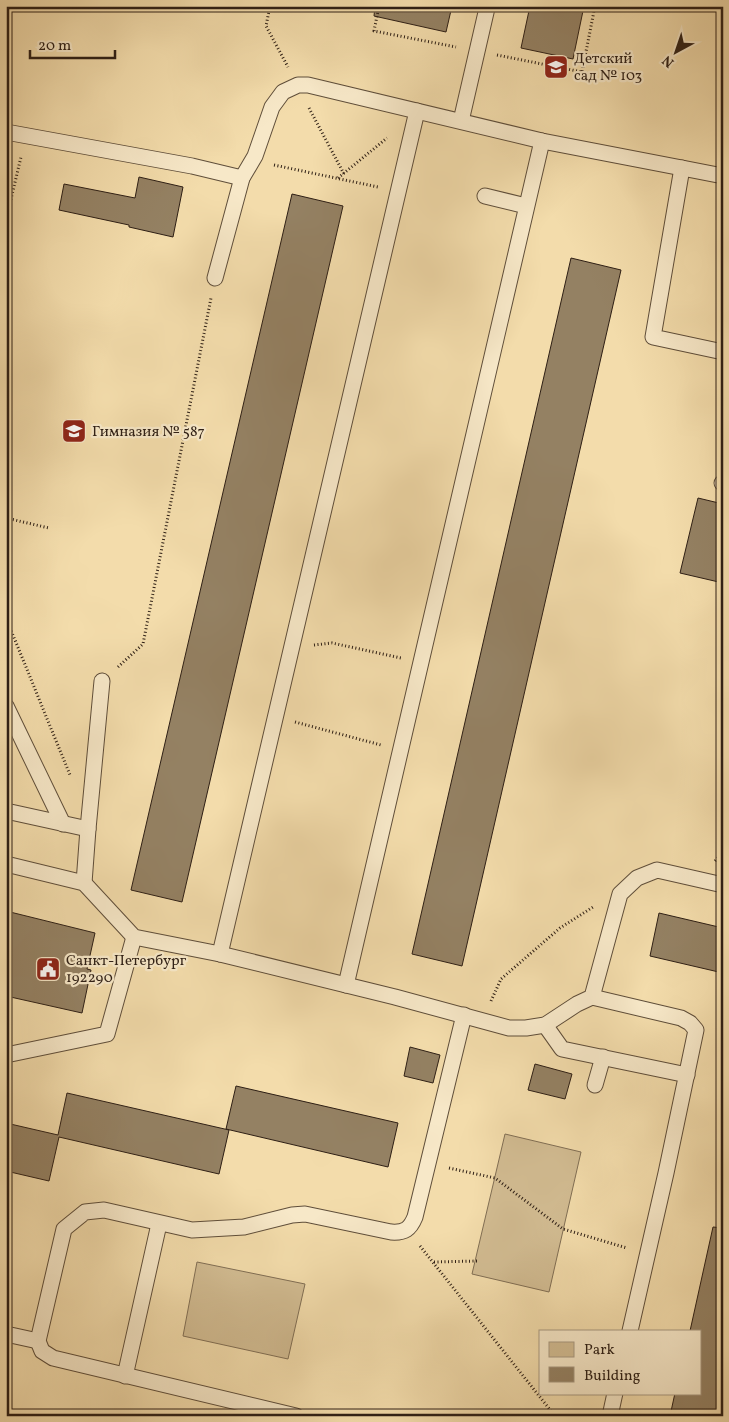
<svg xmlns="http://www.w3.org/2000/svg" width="729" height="1422" font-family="Vollkorn,serif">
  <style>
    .green { fill: #d2bc92; stroke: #806e54 }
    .building { fill: #948163; stroke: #2e1f15 }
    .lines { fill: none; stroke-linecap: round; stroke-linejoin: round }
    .service-casing { stroke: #5f4e3a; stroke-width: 17 }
    .path { stroke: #2e1f15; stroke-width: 3; stroke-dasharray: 1 2.5; stroke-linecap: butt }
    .service { stroke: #f7e8c8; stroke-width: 15 }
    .labels { text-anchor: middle; stroke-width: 4.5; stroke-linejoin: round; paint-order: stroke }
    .poi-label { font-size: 15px; fill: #2e1f15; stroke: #f7e8c8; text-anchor: start }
  </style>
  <rect width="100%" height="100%" fill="#f3dcab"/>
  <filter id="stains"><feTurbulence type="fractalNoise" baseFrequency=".004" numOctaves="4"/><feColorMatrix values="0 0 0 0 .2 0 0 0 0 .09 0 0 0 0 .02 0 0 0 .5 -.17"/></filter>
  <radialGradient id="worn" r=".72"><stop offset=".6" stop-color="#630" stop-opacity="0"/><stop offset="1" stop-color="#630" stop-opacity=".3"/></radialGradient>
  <g class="green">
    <path d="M 505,1134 L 581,1152 L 549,1292 L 472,1274 Z"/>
    <path d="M 197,1262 L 305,1284 L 288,1359 L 183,1336 Z"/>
  </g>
  <g class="building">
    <path d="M 375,6 L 452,6 L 446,32 L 374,16 Z"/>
    <path d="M 530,6 L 584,6 L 573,59 L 521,48 Z"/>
    <path d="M 139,177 L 183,187 L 173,237 L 129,227 L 129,225 L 59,210 L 64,184 L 135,198 Z"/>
    <path d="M 292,194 L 343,206 L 182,902 L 131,890 Z"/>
    <path d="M 571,258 L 621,270 L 462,966 L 412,954 Z"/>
    <path d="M 698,498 L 723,504 L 723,583 L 680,573 Z"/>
    <path d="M 6,911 L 95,933 L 87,969 L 91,970 L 82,1013 L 6,996 Z"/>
    <path d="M 659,913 L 723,928 L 723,973 L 650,956 Z"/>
    <path d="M 410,1047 L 440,1055 L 433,1083 L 404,1076 Z"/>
    <path d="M 535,1064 L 572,1074 L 565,1099 L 528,1090 Z"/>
    <path d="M 236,1086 L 398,1123 L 388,1167 L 226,1129 Z"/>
    <path d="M 67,1093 L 229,1130 L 219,1174 L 59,1137 L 49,1181 L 6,1171 L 6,1123 L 58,1135 Z"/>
    <path d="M 713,1227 L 723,1228 L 723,1386 L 716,1416 L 670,1416 L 675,1393 L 700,1393 L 700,1331 L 690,1331 Z"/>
  </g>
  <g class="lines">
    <defs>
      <g id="service">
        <path d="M 461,121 L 487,8"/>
        <path d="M 6,132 L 192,166 L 242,178"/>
        <path d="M 723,176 L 682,168 L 653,337 L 723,352"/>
        <path d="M 485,196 L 526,206"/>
        <path d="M 215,278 L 242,178 L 255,156 L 272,107 L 283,92 L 298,85 L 308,85 L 542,141 L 682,168"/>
        <path d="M 722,483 L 723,483"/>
        <path d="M 6,706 L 63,824"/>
        <path d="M 6,811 L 88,829"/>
        <path d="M 6,864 L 84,883 L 134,937 L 220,954 L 395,997 L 509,1028 L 526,1028 L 545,1025 L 577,1004 L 592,997 L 620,894 L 637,878 L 657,870 L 723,885"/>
        <path d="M 84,883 L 88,829 L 102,681"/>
        <path d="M 220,954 L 417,111"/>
        <path d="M 346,985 L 542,141"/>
        <path d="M 592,997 L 681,1018 L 690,1023 L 696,1030 L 666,1173 L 630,1331"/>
        <path d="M 545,1025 L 562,1049 L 687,1075"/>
        <path d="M 6,1055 L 107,1034 L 134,937"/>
        <path d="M 595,1085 L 603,1057"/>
        <path d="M 6,1334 L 38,1341"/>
        <path d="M 125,1376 L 159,1224"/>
        <path d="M 296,1416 L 53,1358 L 42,1351 L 38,1341 L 64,1229 L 85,1212 L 104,1210 L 192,1230 L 244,1227 L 292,1215 L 305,1214 L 391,1232 C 405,1233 410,1229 415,1217 L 464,1015"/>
        <path d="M 610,1416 L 615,1393"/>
      </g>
    </defs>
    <use href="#service" class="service-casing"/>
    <g class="path">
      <path d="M 270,6 L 266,26 L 288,67"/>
      <path d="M 379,6 L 374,31 L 456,47"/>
      <path d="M 497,55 L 582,72 L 595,6"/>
      <path d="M 309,108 L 344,174"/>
      <path d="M 274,165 L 378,187"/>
      <path d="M 338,178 L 387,138"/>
      <path d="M 6,220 L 21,157"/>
      <path d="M 6,518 L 49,528"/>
      <path d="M 6,618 L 70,775"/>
      <path d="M 314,645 L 332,643 L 401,658"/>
      <path d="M 118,667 L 143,644 L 211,298"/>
      <path d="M 295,722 L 381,745"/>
      <path d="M 715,861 L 723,852"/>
      <path d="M 491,1001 L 501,979 L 560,928 L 593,907"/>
      <path d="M 449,1168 L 495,1178 L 563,1229 L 627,1248"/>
      <path d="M 420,1246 L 555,1416"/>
      <path d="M 434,1262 L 478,1261"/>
    </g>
    <use href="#service" class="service"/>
  </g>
  <defs>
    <symbol id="school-square" viewBox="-11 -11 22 22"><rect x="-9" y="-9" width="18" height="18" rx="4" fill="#8f2418" stroke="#f7e8c8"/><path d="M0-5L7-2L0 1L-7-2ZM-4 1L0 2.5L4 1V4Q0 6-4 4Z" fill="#fff"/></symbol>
    <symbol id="civic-square" viewBox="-11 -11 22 22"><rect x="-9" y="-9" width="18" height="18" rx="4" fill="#8f2418" stroke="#f7e8c8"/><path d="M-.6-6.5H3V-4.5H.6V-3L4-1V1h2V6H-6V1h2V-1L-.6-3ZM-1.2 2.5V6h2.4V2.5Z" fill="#fff"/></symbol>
  </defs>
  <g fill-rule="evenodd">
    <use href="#school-square" x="542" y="53" width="28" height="28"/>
    <use href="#school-square" x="60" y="417" width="28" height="28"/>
    <use href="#civic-square" x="34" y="955" width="28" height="28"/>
  </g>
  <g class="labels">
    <g class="poi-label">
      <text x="574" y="63">Детский<tspan x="574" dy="17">сад № 103</tspan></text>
      <text x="92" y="436">Гимназия № 587</text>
      <text x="66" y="965">Санкт-Петербург<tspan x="66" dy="17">192290</tspan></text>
    </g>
  </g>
  <rect width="729" height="1422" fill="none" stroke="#f3dcab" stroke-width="25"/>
  <rect x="8" y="8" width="714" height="1407" fill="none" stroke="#2e1f15" stroke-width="2.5"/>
  <rect x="12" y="12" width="704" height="1397" fill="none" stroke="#2e1f15"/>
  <rect x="539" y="1330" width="162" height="65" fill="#f7e8c8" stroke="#a79880"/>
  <rect x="549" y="1342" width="25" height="15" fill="#d2bc92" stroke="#a79880"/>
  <text x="584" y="1354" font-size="15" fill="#2e1f15">Park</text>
  <rect x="549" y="1367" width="25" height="15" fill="#948163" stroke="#a79880"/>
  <text x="584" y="1380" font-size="15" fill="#2e1f15">Building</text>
  <g transform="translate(676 52) rotate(220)" stroke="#f7e8c8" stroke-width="4" paint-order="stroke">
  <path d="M0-4L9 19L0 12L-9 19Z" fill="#2e1f15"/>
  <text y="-8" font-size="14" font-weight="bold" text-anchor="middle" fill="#2e1f15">N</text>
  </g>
  <path d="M30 50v8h85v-8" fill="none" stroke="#2e1f15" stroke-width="2.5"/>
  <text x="38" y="50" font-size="15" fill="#2e1f15" stroke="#f7e8c8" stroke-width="4" paint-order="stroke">20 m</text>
  <rect width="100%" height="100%" filter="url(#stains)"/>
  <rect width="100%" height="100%" fill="url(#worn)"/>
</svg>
